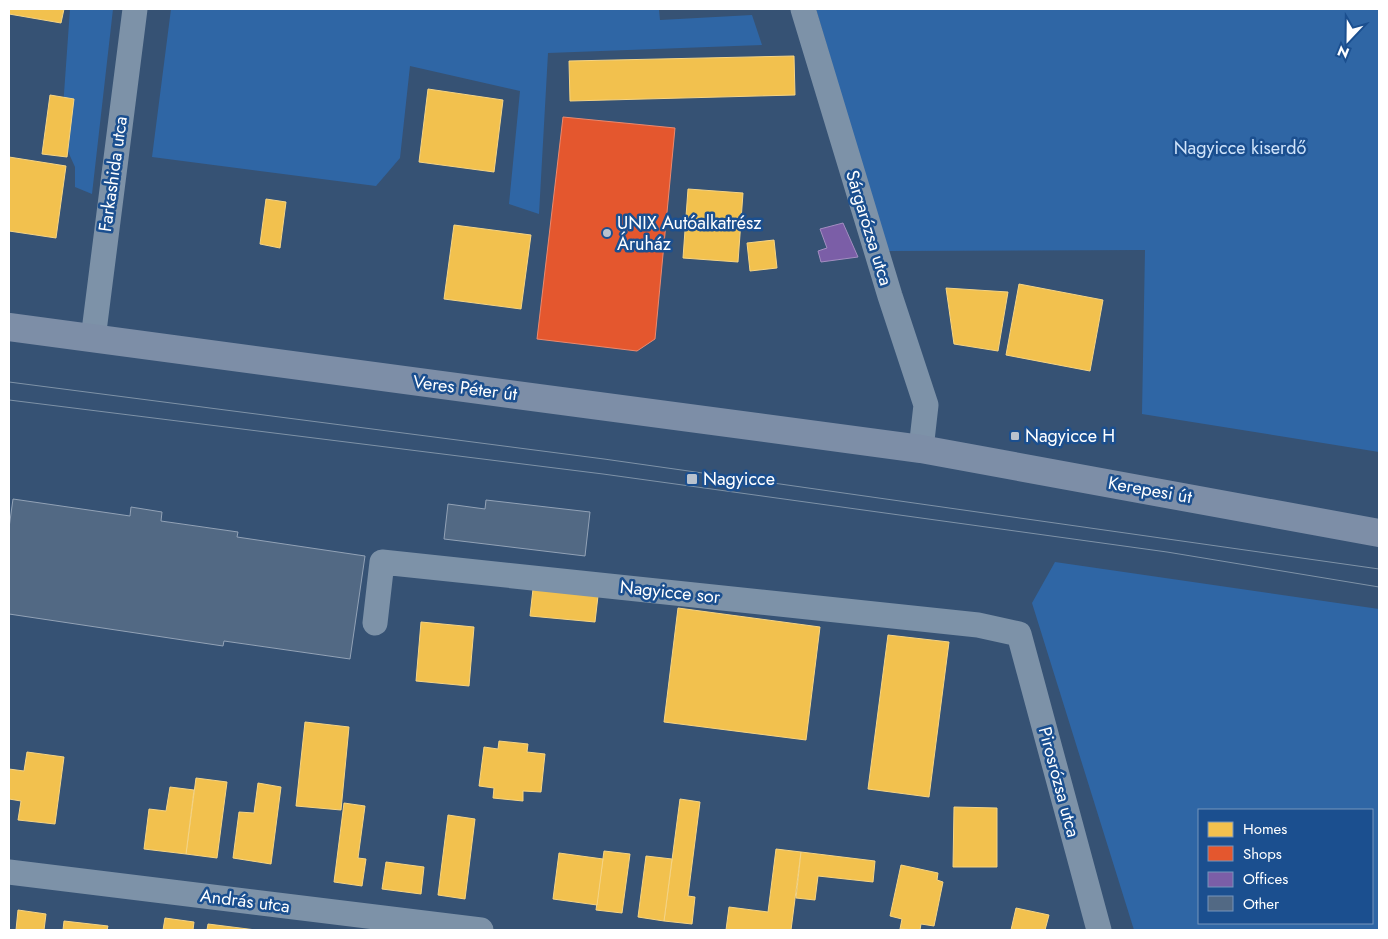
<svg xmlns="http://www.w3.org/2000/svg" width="1388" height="939" font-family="Jost,sans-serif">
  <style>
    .green { fill: #2f66a5; fill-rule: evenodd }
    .homes { fill: #f2c14e; stroke: #f6d483 }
    .shops { fill: #e4572e; stroke: #ec896d }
    .offices { fill: #7b5ea7; stroke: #a38ec1 }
    .building { fill: #526984; stroke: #92a2b6 }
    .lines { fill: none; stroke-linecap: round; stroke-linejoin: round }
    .street { stroke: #7d92a8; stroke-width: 25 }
    .primary { stroke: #7d8ea7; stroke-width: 28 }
    .tram { stroke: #7e92a7; stroke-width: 1 }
    .poi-dot { fill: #b9c2ce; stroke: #1b4f8f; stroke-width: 2 }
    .labels { text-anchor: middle; stroke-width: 5; stroke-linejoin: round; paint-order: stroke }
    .park-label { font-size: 18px; fill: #cfe3fa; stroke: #1b4f8f }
    .street-label { font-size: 18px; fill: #fff; stroke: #1b4f8f }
    .poi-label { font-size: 18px; fill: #fff; stroke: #1b4f8f; text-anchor: start }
  </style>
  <rect width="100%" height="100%" fill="#365274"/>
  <g class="green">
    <path d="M 70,9 L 113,9 L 92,194 L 75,187 L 75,167 L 61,136 Z"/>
    <path d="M 171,9 L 659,9 L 660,20 L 752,15 L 762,45 L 548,53 L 539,214 L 509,204 L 520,91 L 410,66 L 400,158 L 376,186 L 152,157 Z"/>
    <path d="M 816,9 L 1379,9 L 1379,452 L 1142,414 L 1145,250 L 887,251 Z"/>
    <path d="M 1055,562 L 1379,609 L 1379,930 L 1134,930 L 1032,603 ZM 1199,810 L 1372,810 L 1372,923 L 1199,923 Z"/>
  </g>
  <g class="homes">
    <path d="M 9,9 L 64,9 L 61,23 L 9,14 Z"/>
    <path d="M 794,56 L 795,95 L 570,101 L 569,61 Z"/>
    <path d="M 428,89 L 503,100 L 494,172 L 419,162 Z"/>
    <path d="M 50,95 L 74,99 L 67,157 L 42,154 Z"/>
    <path d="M 9,157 L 66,166 L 56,238 L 9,231 Z"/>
    <path d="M 688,189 L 743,193 L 738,262 L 683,258 Z"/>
    <path d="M 266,199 L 286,202 L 280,248 L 260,244 Z"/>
    <path d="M 454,225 L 531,235 L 521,309 L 444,299 Z"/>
    <path d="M 774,240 L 777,268 L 750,271 L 747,243 Z"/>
    <path d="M 1019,284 L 1103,300 L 1090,371 L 1006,355 Z"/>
    <path d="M 946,288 L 1008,292 L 998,351 L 954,344 Z"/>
    <path d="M 533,589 L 598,596 L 595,622 L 530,616 Z"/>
    <path d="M 678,608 L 820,627 L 806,740 L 664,722 Z"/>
    <path d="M 421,622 L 474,627 L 469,686 L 416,681 Z"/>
    <path d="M 888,635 L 949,642 L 929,797 L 868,789 Z"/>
    <path d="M 305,722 L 349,727 L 341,810 L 296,806 Z"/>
    <path d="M 499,741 L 528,744 L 527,752 L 545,754 L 541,792 L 523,791 L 523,801 L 493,798 L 494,788 L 479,786 L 484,747 L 498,749 Z"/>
    <path d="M 27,752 L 64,757 L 55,824 L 18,820 L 21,801 L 9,799 L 9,769 L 24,771 Z"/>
    <path d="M 196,778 L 227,782 L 217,858 L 186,854 Z"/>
    <path d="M 258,783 L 281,787 L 271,864 L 233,858 L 239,812 L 254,813 Z"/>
    <path d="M 170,787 L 194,790 L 186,854 L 144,849 L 149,809 L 166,811 Z"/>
    <path d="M 680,799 L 700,802 L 688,896 L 695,897 L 692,924 L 664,921 Z"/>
    <path d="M 344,803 L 365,806 L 358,858 L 366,859 L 362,886 L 334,882 Z"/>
    <path d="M 954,807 L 997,808 L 997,867 L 953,867 Z"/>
    <path d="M 448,815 L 475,819 L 465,899 L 438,895 Z"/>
    <path d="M 776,849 L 801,852 L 791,930 L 726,930 L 729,907 L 768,912 Z"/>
    <path d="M 604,851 L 630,854 L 622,913 L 596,910 Z"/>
    <path d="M 801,852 L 875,861 L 873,882 L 818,876 L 815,900 L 796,898 Z"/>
    <path d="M 559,853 L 603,859 L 597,905 L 553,899 Z"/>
    <path d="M 646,856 L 672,859 L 664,921 L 638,917 Z"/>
    <path d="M 386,862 L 424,867 L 421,894 L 382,889 Z"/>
    <path d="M 901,865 L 938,873 L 937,880 L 943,882 L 934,926 L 921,924 L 920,930 L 900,929 L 902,919 L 890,916 Z"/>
    <path d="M 1016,908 L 1049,915 L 1045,930 L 1011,930 Z"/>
    <path d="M 18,910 L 46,914 L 44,930 L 16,930 Z"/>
    <path d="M 165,918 L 194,922 L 193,930 L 163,930 Z"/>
    <path d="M 64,921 L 108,926 L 107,930 L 63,930 Z"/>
    <path d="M 208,924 L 256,930 L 207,930 Z"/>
  </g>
  <path class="shops" d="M 563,117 L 675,128 L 655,339 L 637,351 L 537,339 Z"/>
  <path class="offices" d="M 843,223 L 858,257 L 821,262 L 818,251 L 827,248 L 820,229 Z"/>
  <g class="building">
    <path d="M 13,499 L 130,516 L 131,507 L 162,512 L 161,521 L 238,532 L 237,537 L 365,556 L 350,659 L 224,641 L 223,646 L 9,614 L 9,528 Z"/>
    <path d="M 486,500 L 590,512 L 585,556 L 444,539 L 448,504 L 485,509 Z"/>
  </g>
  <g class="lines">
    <g class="street">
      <path d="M 803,9 L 890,296 L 926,405 L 921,449"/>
      <path d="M 93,339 L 135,9"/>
      <path d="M 375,623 L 382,562 L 978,625 L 1019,634 L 1099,930"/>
      <path d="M 9,872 L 481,930"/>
    </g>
    <path class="primary" d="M 9,327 L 921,449 L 1379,533"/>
    <g class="tram">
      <path d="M 9,382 L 604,459 L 1379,569"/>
      <path d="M 9,400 L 603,474 L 1167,552 L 1379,587"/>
    </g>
  </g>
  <g class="poi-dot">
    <circle cx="607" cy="233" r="5"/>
    <rect x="1010" y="431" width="10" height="10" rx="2.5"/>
    <rect x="686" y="473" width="12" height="12" rx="2.5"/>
  </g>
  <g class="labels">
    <g class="park-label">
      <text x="1240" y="154">Nagyicce kiserdő</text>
    </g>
    <g class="street-label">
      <text transform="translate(113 174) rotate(-82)" y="6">Farkashida utca</text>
      <text transform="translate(869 228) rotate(73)" y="6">Sárgarózsa utca</text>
      <text transform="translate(465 388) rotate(7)" y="6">Veres Péter út</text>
      <text transform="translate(1150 490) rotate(10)" y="6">Kerepesi út</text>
      <text transform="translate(670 592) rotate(6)" y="6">Nagyicce sor</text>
      <text transform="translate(1059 782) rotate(75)" y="6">Pirosrózsa utca</text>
      <text transform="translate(245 901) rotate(7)" y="6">András utca</text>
    </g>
    <g class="poi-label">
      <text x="617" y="229">UNIX Autóalkatrész<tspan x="617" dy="21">Áruház</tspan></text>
      <text x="1025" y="442">Nagyicce H</text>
      <text x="703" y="485">Nagyicce</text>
    </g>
  </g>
  <rect width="1388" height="939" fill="none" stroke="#ffffff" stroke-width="20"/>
  <rect x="1198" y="809" width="175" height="115" fill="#1b4f8f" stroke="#7695bc"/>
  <rect x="1208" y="822" width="25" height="15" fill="#f2c14e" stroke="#7695bc"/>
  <text x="1243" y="834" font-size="15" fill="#ffffff">Homes</text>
  <rect x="1208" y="846" width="25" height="15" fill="#e4572e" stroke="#7695bc"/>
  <text x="1243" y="859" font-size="15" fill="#ffffff">Shops</text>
  <rect x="1208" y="872" width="25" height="15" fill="#7b5ea7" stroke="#7695bc"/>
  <text x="1243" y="884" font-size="15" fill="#ffffff">Offices</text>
  <rect x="1208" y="896" width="25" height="15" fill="#526984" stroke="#7695bc"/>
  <text x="1243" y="909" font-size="15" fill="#ffffff">Other</text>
  <g transform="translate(1348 40) rotate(202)" stroke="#1b4f8f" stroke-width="4" paint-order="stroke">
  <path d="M0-4L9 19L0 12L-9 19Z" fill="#ffffff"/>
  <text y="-8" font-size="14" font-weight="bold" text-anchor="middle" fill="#ffffff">N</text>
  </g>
</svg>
